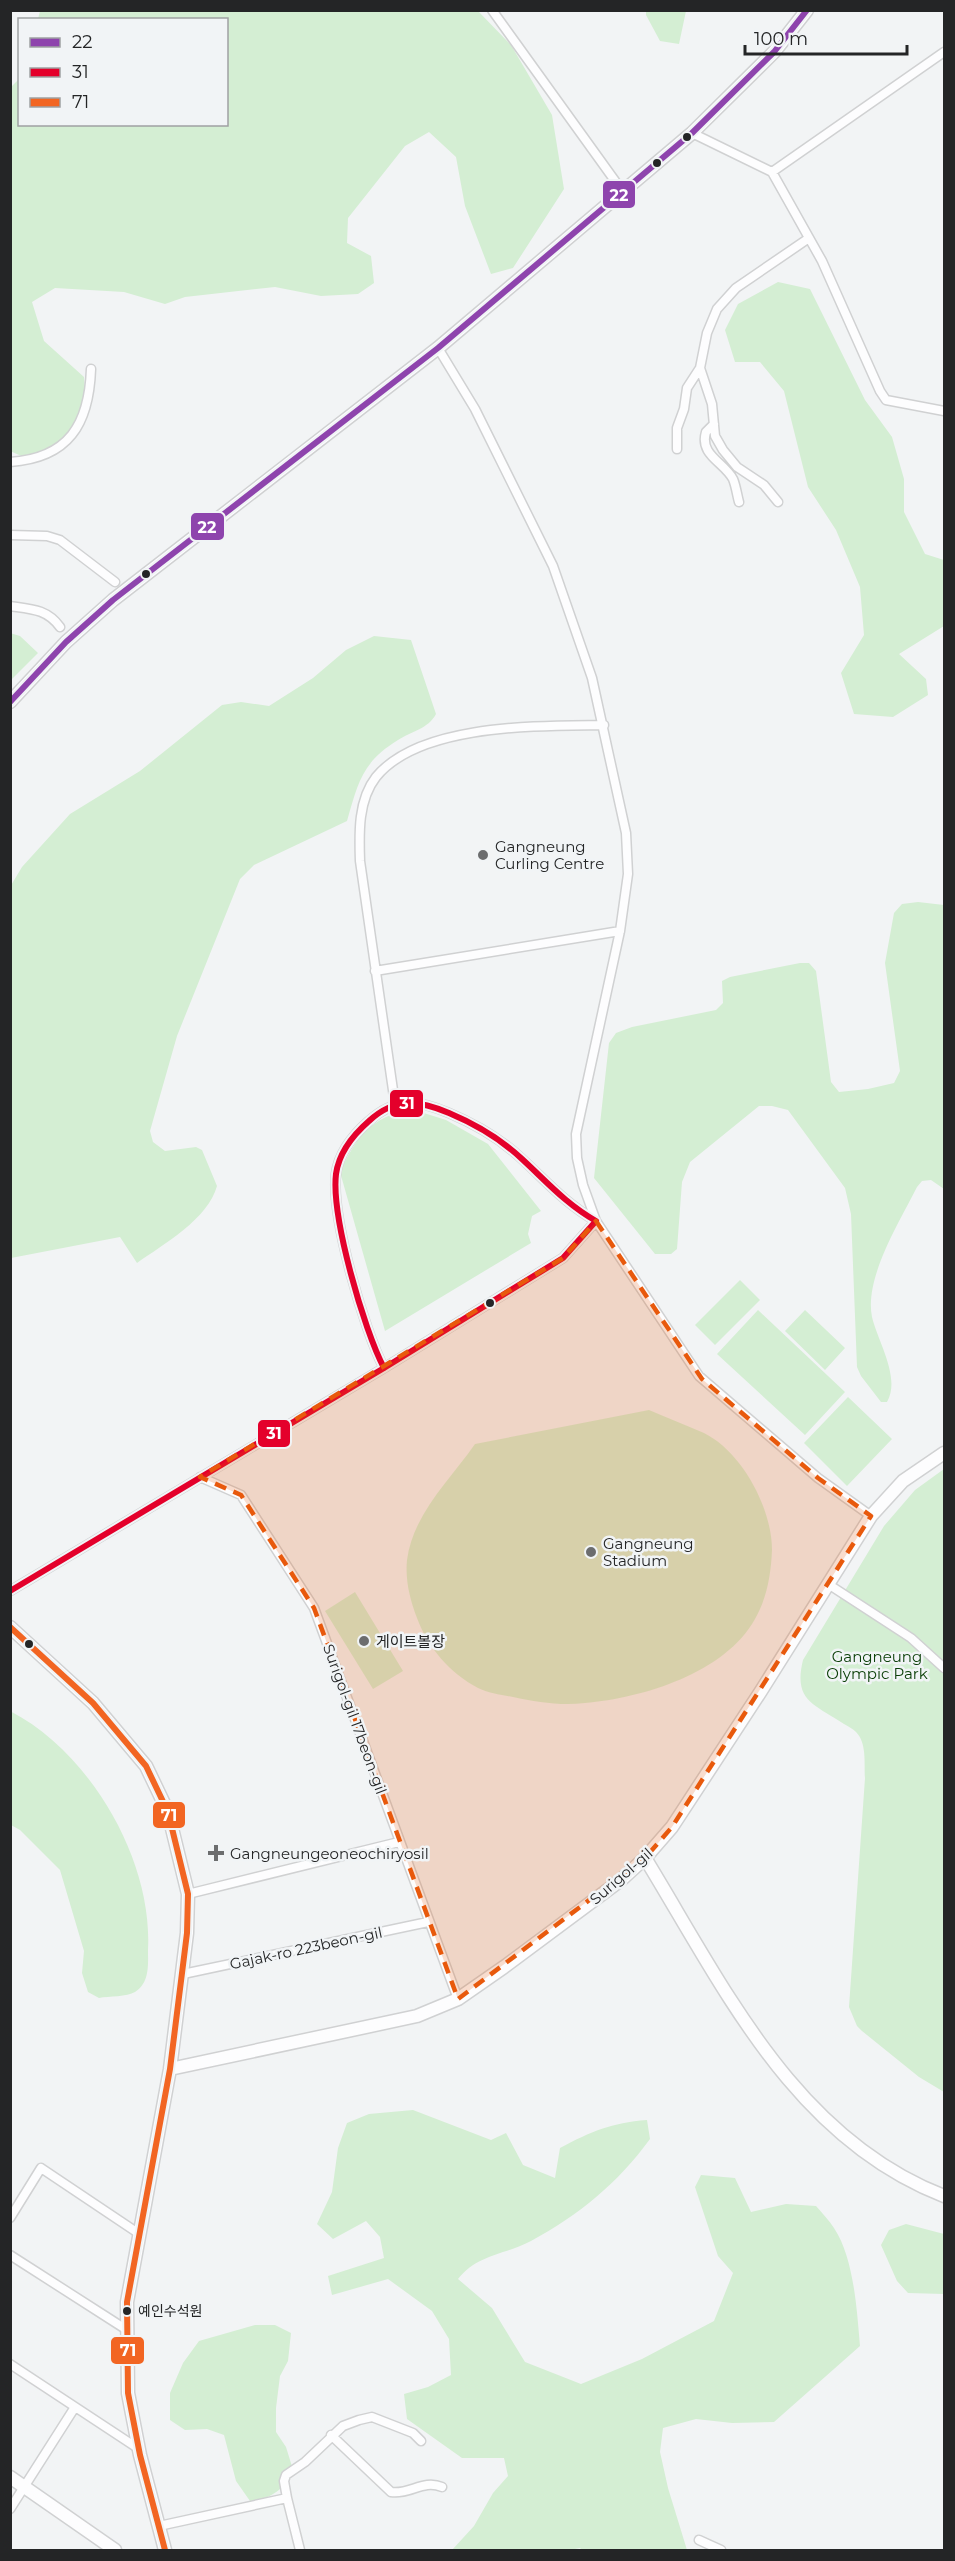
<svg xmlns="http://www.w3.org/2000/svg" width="955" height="2561" font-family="Montserrat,'Noto Sans KR',sans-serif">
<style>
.green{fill:#d4eed3}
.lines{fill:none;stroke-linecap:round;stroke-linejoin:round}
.street-casing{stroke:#d0d1d2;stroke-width:11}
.secondary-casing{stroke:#d0d1d2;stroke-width:15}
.street{stroke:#fdfdfe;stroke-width:8}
.secondary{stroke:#fdfdfe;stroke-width:12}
.bus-1-casing{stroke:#f1f4f6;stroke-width:10}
.bus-2-casing{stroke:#f1f4f6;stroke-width:10}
.bus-3-casing{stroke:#f1f4f6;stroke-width:10}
.bus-1{stroke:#8e44ad;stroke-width:6}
.bus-2{stroke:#e4002b;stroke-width:6}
.bus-3{stroke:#f26522;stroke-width:6}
.marked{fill:#e8590c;fill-opacity:0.2;stroke:#e8590c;stroke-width:4.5;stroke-dasharray:12 8;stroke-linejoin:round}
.bus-dot{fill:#242526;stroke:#f1f4f6;stroke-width:2}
.poi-dot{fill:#6c6d6e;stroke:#f1f4f6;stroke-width:2}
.labels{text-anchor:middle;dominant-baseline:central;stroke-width:5;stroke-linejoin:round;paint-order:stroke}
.bus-label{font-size:14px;fill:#242526;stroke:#f1f4f6;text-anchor:start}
.poi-label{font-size:15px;fill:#242526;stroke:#f1f4f6;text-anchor:start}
.park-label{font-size:15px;fill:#0c4009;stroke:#f1f4f6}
.street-label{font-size:15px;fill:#242526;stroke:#f1f4f6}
.line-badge{stroke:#f1f4f6;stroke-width:2}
.badge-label{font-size:16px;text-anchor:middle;font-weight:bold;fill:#fff}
</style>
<rect width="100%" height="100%" fill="#f2f4f5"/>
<!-- green -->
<path class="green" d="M40,11H478L511,45L552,115L564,189L513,268L491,274L465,206L456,157L429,132L405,146L348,218L347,243L371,256L374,283L358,294L321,296L275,287L185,297L165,304L124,292L55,288L32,302L44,341L84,377L87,416L65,448L26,458L10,451V88L19,79L20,124H226V20L38,19Z
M646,11H686L679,44L660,41L646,15Z
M778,282L810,289L865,400L892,437L904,479V512L925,554L944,560V626L899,654L926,679L928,695L893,717L854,714L841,673L864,635L860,587L836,530L808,487L784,391L760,362H735L725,330L738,304Z
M10,633L20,636L38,653L11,680Z
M374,636L411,640L436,714C428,729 412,731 398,740C362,762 358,783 347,821L254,865L240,879L177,1036L150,1131L153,1142L165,1151L196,1147L202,1150L217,1186C208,1219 164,1244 137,1263L120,1237L11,1258L10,887L22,867L70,814L140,771L222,705L241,702L269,706L313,678L346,650Z
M918,902L944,905V1189L931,1180L922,1181L917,1187C900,1221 864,1278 872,1317C878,1342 901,1378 887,1402H881L861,1376L857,1367L851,1214L845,1188L788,1110L772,1106H759L690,1162L682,1182L677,1249L671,1254H655L594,1178L609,1043L616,1033L632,1027L716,1010L723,1003L722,981L730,977L800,963H809L816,971L831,1082L839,1092L868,1089L894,1083L900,1071L885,963L894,913L902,904Z
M411,1109L446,1120L488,1144L541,1211L532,1216L528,1234L531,1243L385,1331L340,1172C357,1136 370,1118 411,1109Z
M740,1280L760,1300L715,1345L695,1325Z
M758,1310L845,1392L805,1435L717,1354Z
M805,1310L845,1348L825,1370L785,1331Z
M848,1397L892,1439L847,1486L804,1443Z
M649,1410C667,1418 686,1425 704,1433C742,1452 772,1508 772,1550C771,1574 767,1598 755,1619C725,1673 643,1698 585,1703C561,1706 537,1702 513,1697C502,1695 488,1693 478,1688C450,1673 428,1648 417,1618C410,1600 405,1580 407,1560C413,1514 450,1480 475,1444Z
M944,1469V2092L919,2077L862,2031L857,2026L849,2007L865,1778C864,1763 867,1743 856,1732C853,1729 848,1726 844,1724C814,1704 793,1701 803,1660L884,1526L915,1490Z
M355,1592L403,1671L373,1689L325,1611Z
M10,1711C90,1752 153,1860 148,1950C148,1964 150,1983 135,1992C127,1997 109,1996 99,1998L88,1992L82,1973L84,1951L60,1870L20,1830L11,1825Z
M413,2110L491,2140L506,2133L523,2165L555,2178L560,2148C592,2131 611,2123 647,2120L650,2139C618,2183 579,2215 531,2241C505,2255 478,2254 458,2279L492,2308L525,2362L581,2384L642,2359L714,2321L733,2273L718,2256L695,2187L701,2175L735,2178L751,2212L786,2204L816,2206C822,2213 829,2220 834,2228C854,2258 857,2311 860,2346L774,2422L732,2423L696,2419L663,2428L660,2452L668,2488L687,2550H582L580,2548L570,2550H452L474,2526L493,2493L508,2476L504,2458H462L407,2419L404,2394L428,2387L451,2375L449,2339L432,2311L388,2279L332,2295L328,2276L384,2258L380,2237L366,2221L333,2239L317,2224L332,2192L338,2148L347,2123L369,2114Z
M906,2224L944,2234V2294L908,2293L897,2281L881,2245L889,2230Z
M255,2325H275L291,2333L288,2361L280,2376L276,2408V2432L286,2447L294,2473C281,2490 272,2499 250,2501L236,2481L224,2435L207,2429L185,2430L170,2420V2393L183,2363L199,2341Z"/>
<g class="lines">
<!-- street casing -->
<g class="street-casing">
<path id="street" d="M492,10L623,192
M692,133L772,172L822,261L880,391L886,400L944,411
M772,172L944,52
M438,348L475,409L553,566L592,678L626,833L628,874L620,931L576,1134L577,1158L583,1185L596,1221L699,1376L818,1478L871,1516
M714,424L706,432C699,455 724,462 733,479C736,486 737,495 739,502
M677,449V428L684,409L687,388L700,368
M10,462C69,458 89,424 91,369
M778,502L764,485L737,467L723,450L715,436L712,404L700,368L707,333L717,309L736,288L809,238
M10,535L47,536L60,540L115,582
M10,606C31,609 47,609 60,627
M375,971L620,931
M395,1104L360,861C359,833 358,800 376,777C420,723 540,726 604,725
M200,1477L241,1495L314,1608L458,1999
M828,1584L911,1638L944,1668
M10,1591L384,1368L563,1258L596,1221C566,1204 547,1182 522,1159C502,1140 475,1124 449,1113C418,1100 395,1097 369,1121C353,1135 339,1152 336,1174C331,1217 364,1330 384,1368
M188,1894L399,1842
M183,1974L428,1922
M10,2218L41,2168L138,2233
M10,2255L127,2330
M10,2364L139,2449
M331,2435L391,2492C410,2495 423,2479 442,2487
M287,2498L284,2481L286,2475L305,2462L343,2426L359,2420L372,2417L413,2433L421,2441
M10,2509L75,2407
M159,2526L287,2498L300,2550
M699,2540L721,2550"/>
</g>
<!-- secondary casing -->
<g class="secondary-casing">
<path id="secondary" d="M10,702L66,642L113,600L438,348L692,133L774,52L807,10
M10,1627L93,1703L146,1766L168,1812L188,1894L187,1933L170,2069L127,2302L128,2393L140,2455L165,2550
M645,1858C724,1987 794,2138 944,2196
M170,2069L417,2016L458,1999L504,1967L621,1880L645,1858L672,1827L761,1691L871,1516L903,1481L944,1453
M10,2477L115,2550"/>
</g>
<!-- street -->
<use href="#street" class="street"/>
<!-- secondary -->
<use href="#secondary" class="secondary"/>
<!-- bus-1 casing -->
<g class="bus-1-casing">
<path id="bus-1" d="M10,702L66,642L113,600L438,348L692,133L774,52L807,10"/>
</g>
<!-- bus-2 casing -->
<g class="bus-2-casing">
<path id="bus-2" d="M10,1591L384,1368L563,1258L596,1221C566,1204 547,1182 522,1159C502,1140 475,1124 449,1113C418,1100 395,1097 369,1121C353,1135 339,1152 336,1174C331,1217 364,1330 384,1368"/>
</g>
<!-- bus-3 casing -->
<g class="bus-3-casing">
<path id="bus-3" d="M10,1627L93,1703L146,1766L168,1812L188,1894L187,1933L170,2069L127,2302L128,2393L140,2455L165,2550"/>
</g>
<!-- bus-1 -->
<use href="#bus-1" class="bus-1"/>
<!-- bus-2 -->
<use href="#bus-2" class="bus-2"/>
<!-- bus-3 -->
<use href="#bus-3" class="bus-3"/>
</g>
<!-- marked area -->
<path class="marked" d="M596,1221L702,1379L818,1478L871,1516L672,1827L645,1858L458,1999L314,1608L241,1495L200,1477L563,1258Z"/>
<!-- markers -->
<g class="bus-dot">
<circle cx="687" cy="137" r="5"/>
<circle cx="657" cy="163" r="5"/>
<circle cx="146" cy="574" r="5"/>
<circle cx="490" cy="1303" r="5"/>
<circle cx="29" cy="1644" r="5"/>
<circle cx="127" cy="2311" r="5"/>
</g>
<g class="poi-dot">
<circle cx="483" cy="855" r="6"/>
<circle cx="591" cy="1552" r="6"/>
<circle cx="364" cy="1641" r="6"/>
<path d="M213 1844h6v6h6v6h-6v6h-6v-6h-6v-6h6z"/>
</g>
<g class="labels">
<!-- bus labels -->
<g class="bus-label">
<text x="138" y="2311">예인수석원</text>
</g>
<!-- poi labels -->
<g class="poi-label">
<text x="495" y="846">Gangneung<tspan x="495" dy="17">Curling Centre</tspan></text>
<text x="603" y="1543">Gangneung<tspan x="603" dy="17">Stadium</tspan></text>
<text x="376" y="1641">게이트볼장</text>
<text x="230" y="1853">Gangneungeoneochiryosil</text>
</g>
<!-- park labels -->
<g class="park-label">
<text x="877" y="1656">Gangneung<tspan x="877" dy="17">Olympic Park</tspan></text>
</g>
<!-- street labels -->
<g class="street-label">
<text transform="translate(355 1719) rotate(70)">Surigol-gil 17beon-gil</text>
<text transform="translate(621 1876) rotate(-41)">Surigol-gil</text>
<text transform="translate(306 1948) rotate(-12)">Gajak-ro 223beon-gil</text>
</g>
</g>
<g class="line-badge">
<rect x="602" y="180" width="34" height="29" rx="6" fill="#8e44ad"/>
<rect x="190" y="512" width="35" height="29" rx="6" fill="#8e44ad"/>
<rect x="389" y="1089" width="35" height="29" rx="6" fill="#e4002b"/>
<rect x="257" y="1419" width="34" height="29" rx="6" fill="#e4002b"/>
<rect x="152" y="1801" width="34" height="28" rx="6" fill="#f26522"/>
<rect x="110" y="2336" width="35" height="29" rx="6" fill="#f26522"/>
</g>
<g class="badge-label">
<text x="619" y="201">22</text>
<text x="207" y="533">22</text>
<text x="407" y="1109">31</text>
<text x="274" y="1439">31</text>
<text x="169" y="1821">71</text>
<text x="128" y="2356">71</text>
</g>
<!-- border -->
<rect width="955" height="2561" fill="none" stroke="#242526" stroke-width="24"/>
<!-- legend -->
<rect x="18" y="18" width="210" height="108" fill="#f1f4f6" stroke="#9fa1a3" stroke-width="1.5"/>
<rect x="30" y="38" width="30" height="9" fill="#8e44ad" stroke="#9fa1a3" stroke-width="1.5"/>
<text x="72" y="48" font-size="18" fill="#242526">22</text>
<rect x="30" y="68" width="30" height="9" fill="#e4002b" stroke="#9fa1a3" stroke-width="1.5"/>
<text x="72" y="78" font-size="18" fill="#242526">31</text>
<rect x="30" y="98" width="30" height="9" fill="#f26522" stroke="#9fa1a3" stroke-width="1.5"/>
<text x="72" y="108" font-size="18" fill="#242526">71</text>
<!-- scale -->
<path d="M745 45v9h162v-9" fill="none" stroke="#242526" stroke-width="3"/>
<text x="754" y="45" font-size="18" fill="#242526" stroke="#f1f4f6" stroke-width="4.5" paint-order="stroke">100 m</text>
</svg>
